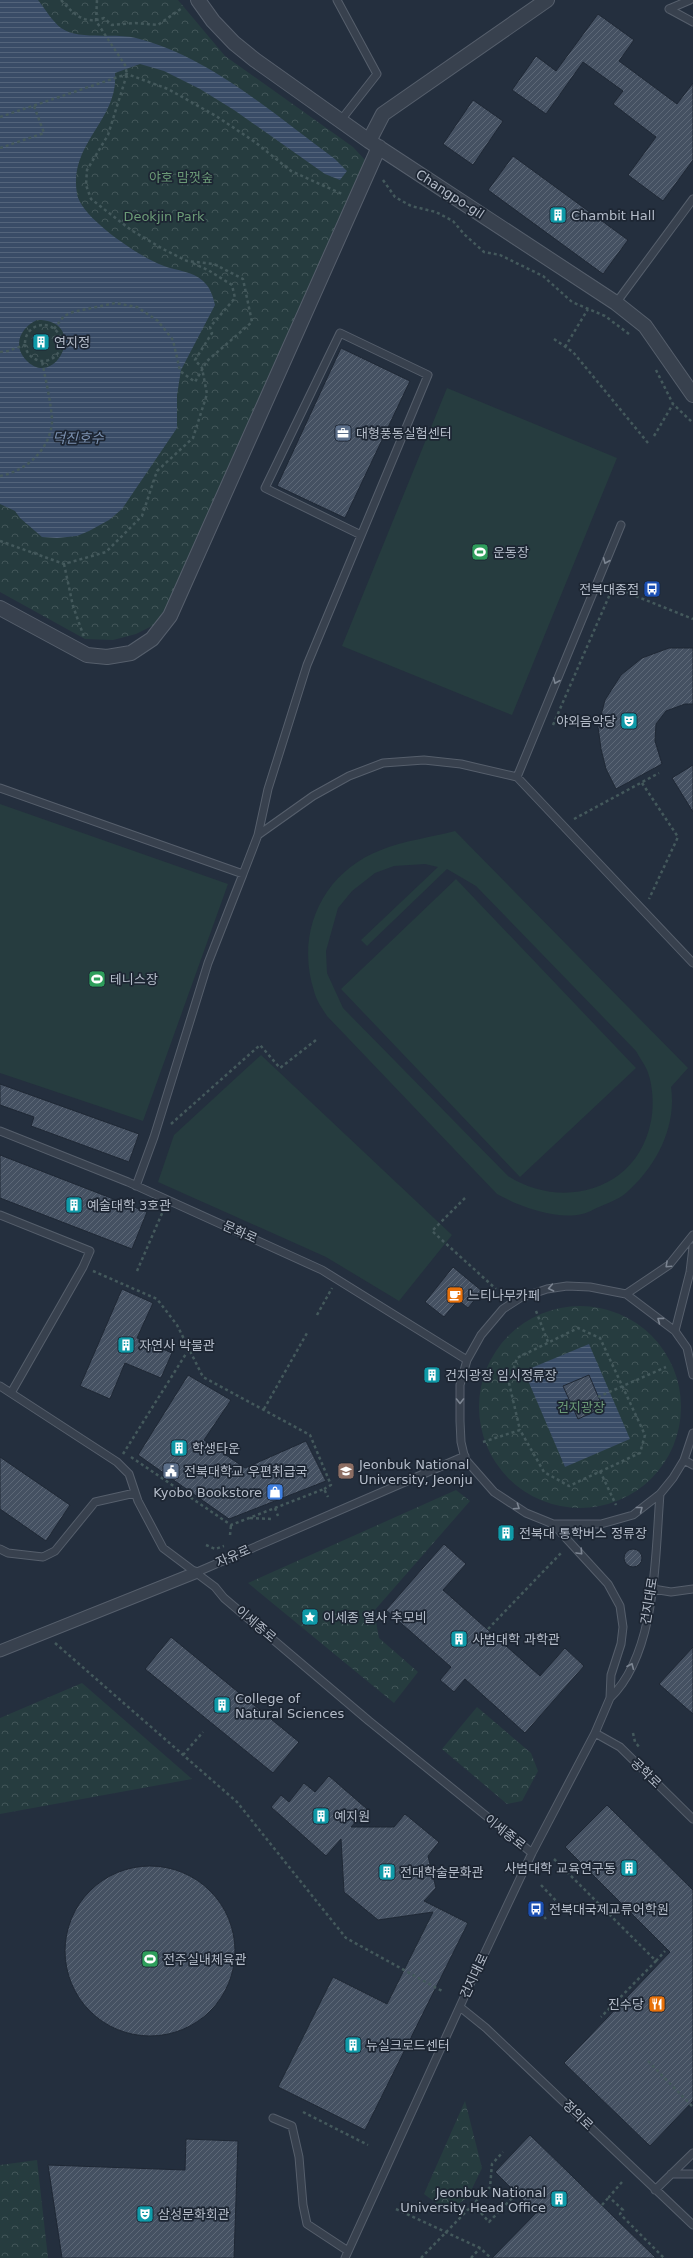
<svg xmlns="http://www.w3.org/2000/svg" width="693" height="2258" font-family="'DejaVu Sans','Noto Sans KR',sans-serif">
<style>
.park{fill:url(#park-crowns)}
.pitch{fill:#263c3f;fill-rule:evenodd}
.water{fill:url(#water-rules);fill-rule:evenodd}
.building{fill:url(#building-hatch);stroke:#1f2835}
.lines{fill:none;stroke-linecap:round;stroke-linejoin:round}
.service-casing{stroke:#565f6c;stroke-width:9}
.pedestrian-casing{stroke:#565f6c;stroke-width:13}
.minor-casing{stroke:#565f6c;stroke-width:16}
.path{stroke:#44595c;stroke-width:2.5;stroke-dasharray:3 3;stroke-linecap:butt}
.service{stroke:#38414e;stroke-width:7}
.pedestrian{stroke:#38414e;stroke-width:11}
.minor{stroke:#38414e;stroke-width:14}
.oneway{stroke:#7c8592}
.labels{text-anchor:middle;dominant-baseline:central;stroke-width:3.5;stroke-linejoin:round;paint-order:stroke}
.park-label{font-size:13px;fill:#6b9a76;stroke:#1d2633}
.street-label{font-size:13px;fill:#b4bcc9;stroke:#1d2633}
.poi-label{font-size:13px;fill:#b4bcc9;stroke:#1d2633;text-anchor:start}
.water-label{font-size:14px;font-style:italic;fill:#7c92b1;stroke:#1d2633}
</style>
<defs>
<pattern id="park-crowns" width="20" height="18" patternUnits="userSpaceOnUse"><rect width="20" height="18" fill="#263c3f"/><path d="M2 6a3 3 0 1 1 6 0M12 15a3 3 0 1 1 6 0" fill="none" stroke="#435659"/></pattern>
<pattern id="water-rules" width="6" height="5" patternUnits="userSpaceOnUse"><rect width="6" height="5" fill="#394c67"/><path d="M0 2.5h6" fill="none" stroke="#53647b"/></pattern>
<pattern id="building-hatch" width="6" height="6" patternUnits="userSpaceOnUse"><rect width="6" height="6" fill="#455162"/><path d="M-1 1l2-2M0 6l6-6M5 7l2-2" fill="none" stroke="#5d6877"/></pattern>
</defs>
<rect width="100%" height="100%" fill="#242f3e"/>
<!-- park -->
<path class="park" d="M0,0H178L225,56L353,147L366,161L169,606L154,625L136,634L113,640L85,639L0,592Z
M479 1407a101 101 0 1 1 202 0a101 101 0 1 1-202 0Z
M456,1490L470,1501L374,1611L379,1638L418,1672L394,1703L248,1583Z
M82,1683L192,1779L0,1814V1718Z
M477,1707L531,1753L538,1771L522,1801L507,1804L442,1749Z
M465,2101L482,2168L468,2197L448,2212L424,2194Z
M37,2160L48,2258H0V2165Z"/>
<!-- pitch -->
<path class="pitch" d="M447,388L617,458L512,715L342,646Z
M0,804L228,884L143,1121L0,1073Z
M455,831L688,1068L671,1087C677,1127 656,1167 626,1193C619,1199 608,1203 599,1207C594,1209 588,1213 582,1214C557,1220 520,1207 497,1194L327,1016C322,1008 316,1000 314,991C295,932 323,872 381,850C403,841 432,837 455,831ZM425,864L438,867L361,940L367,946L447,869L476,886L636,1051C639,1057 644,1063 647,1070C653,1085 654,1105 651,1121C638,1190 563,1211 508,1176L343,1008L327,973L326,951L338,908L352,891L375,873L394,866Z
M456,879L636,1068L520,1177L341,989Z
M261,1055L452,1235L399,1301L326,1257L158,1182L174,1135Z"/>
<!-- water -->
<path class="water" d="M0,0H38C45,9 53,22 61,28C79,41 114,32 136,38C211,57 273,114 335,159L347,171L340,180L325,174L234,110L200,89L164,71L140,64L115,73C119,120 68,143 77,194C81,218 141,258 164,266C177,271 193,271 203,281C210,287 213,296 215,305L181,370L177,395V428L122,509L109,520L89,531L77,536L57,538L42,537L20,518L15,511L0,504ZM37,320C90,319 56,392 26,360C12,345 21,327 37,320Z
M589,1344L630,1439L565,1467L524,1371Z"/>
<!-- building -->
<path class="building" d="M598,14L634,40L619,61L677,104L693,83V160L663,201L628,175L656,137L613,104L623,91L583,62L546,114L512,90L536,56L556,71Z
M473,100L503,121L473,165L443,144Z
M513,156L628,240L603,274L488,190Z
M341,348L410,381L345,518L277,486Z
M669,648H693V704H685L666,711L656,724L655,741L662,764L616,789L606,769L601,749L598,727L605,700L621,675L642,658Z
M693,765V812L672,778Z
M0,1084L139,1134L129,1162L31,1126L34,1117L0,1105Z
M0,1155L147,1212L132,1249L0,1198Z
M453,1267L482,1291L468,1308L458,1300L444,1317L425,1302Z
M122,1289L153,1303L137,1338L172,1353L161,1378L125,1363L110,1399L80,1386Z
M188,1375L231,1400L204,1440L245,1468L306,1441L326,1481L229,1519L138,1455Z
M589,1375L603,1408L578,1419L563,1386Z
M0,1457L70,1505L46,1541L0,1509Z
M444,1544L466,1564L443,1590L540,1676L565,1648L584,1666L525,1733L465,1679L454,1692L440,1680L451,1667L386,1610Z
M624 1558a9 9 0 1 1 18 0a9 9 0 1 1-18 0Z
M171,1637L299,1742L273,1773L145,1669Z
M693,1647V1714L659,1684Z
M329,1776L367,1809L351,1827H394L405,1814L439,1842L428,1856L436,1888L424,1901L468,1923L365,2130L278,2087L333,1977L387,2004L433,1912L378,1920L344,1892L341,1839L326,1856L271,1807L281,1795L289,1802L304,1783L315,1792Z
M607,1805L693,1890V2101L650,2146L564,2063L670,1952L565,1847Z
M65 1951a85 85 0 1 1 170 0a85 85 0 1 1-170 0Z
M530,2135L656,2258H492L536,2213L495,2172Z
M186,2139L238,2141L234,2258H62L48,2165L185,2170Z"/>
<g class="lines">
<!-- service casing -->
<g class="service-casing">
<path id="service" d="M337,0L377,74L341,120
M669,9L693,22
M669,9L690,0
M616,303L693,199
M517,777L621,525
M0,788L243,874L258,835L313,796L349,776L383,763L424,760L461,764L517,777L693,963
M258,835L268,789L307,665L428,375L340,333L265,488L361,535
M0,1131L128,1182L322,1270L467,1360
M136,1186L154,1137L208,963L243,874
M0,1215L90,1251L83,1267L11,1393
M626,1294L669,1265L693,1235
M675,1331L690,1272L693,1247
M693,1375L687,1348L675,1331L626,1294L590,1287L567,1286L547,1289L520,1298L503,1309L481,1335L467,1360L460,1385V1421L461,1442L465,1459L494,1492L526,1513L553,1524H601L633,1515L660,1494L673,1478L684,1460L693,1433
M0,1386L117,1462L129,1474L138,1501L163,1548L215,1587L224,1598L369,1721L532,1853
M684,1460L693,1465
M0,1549L8,1553L43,1557L55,1551L95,1502L135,1493
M195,1573L465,1456
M653,1589L671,1592L693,1589
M610,1698C657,1653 655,1555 660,1494
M595,1733L620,1747L693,1819
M460,2007L486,2028L693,2225
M273,2118L292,2126L299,2157L303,2205L307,2224L348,2251
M671,2174H693
M655,2190L693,2153
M345,2258L472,1980L532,1853L595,1733L610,1698L611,1675L621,1644L623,1627L620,1606L608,1584L553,1524"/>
</g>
<!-- pedestrian casing -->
<g class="pedestrian-casing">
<path id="pedestrian" d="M0,1651L195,1573"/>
</g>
<!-- minor casing -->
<g class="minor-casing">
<path id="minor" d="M198,0L213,21L234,43L255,60L369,141L616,303L645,326L693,395
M369,141L383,114L547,0
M0,608L87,655L107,657L131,653L152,639L170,616L379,147"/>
</g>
<!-- path -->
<path class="path" d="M61,0C74,14 83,25 104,18L112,25L135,23L158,25L182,8
M0,117L127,74L168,89L216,116L255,142L291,171L342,194
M0,148L44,133L34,106
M383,180L395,197L411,206L436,212L453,221L464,234L484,252L500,255L543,276L572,302L605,316L629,334
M25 343a18 18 0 1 1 36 0a18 18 0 1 1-36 0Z
M54,329L64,316L73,312L115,303L137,307L158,321L173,340L180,371L195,382L207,361L252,322L243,279L214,264L187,261L163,249L131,230L91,199L86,185L87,170L108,135L127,74L125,65L96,21L97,0
M554,339L573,352L648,443
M565,347L588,309
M0,352L8,351L25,345
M656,370L673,404L693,423
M654,436L673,404
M0,476C26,471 50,450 52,422C52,406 45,377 42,361
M0,541L64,564L106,552L142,516L157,471L193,438L207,394L202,368L195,360L212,333L210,327L235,298L232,285L208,270L190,262
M64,564L73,606L84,637
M608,585L693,619
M553,725L613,587
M642,783L678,837L649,899
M574,819L659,773
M171,1124L260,1045L280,1068L316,1040
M465,1198L432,1231L496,1289
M93,1271L157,1299L177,1325L203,1377L310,1435L331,1485L324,1489
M137,1271L163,1211
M536,1311L548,1342
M317,1315L332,1288
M598,1397L666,1367
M264,1409L307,1333
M483,1442L520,1430L544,1472L569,1486L640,1453L645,1435L600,1338L578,1328L517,1358L509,1383L520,1430
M123,1454L189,1349
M131,1457L231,1525L324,1489L328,1497
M600,1471L616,1505
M275,1508L278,1516
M250,1518L272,1519
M230,1535L231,1525
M206,1545L215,1549L224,1546
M488,1629L561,1553
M55,1643L237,1802L346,1938L442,1991
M633,1733L635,1742L640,1748
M183,1755L203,1732
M554,1859L656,1961L601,2017
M541,1885L560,1905
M532,1904L546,1919
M656,1961L665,1951
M648,2061L693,2107
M303,2112L368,2145
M622,2182L609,2197L623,2210L620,2214L664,2258
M473,2204L489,2222L517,2193
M602,2205L609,2197
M396,2209L480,2248L491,2258
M421,2258L490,2187L492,2164L503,2152
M471,2258L480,2248"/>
<!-- service -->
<use href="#service" class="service"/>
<!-- pedestrian -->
<use href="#pedestrian" class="pedestrian"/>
<!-- minor -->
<use href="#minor" class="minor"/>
</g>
<!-- one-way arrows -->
<defs><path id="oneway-chevron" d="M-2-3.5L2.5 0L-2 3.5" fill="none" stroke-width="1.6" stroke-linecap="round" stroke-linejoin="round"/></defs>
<g class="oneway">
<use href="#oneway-chevron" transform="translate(606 561) rotate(113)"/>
<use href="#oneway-chevron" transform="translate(556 681) rotate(113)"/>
<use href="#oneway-chevron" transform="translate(668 1265) rotate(137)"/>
<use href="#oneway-chevron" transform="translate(551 1288) rotate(169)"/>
<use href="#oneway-chevron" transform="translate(660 1320) rotate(-143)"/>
<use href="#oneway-chevron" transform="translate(460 1401) rotate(90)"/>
<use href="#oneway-chevron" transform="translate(517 1507) rotate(34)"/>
<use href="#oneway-chevron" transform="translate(640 1509) rotate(-38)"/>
<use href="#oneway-chevron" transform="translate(580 1552) rotate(47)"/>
<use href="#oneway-chevron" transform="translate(631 1666) rotate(-67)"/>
</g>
<!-- icons -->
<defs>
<g id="building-square" transform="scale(0.9)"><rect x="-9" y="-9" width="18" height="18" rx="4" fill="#0f9aa8" stroke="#1d2633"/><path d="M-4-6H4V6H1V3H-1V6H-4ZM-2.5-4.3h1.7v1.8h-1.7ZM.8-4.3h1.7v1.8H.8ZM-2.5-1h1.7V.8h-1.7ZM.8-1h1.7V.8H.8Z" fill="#fff"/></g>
<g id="office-square" transform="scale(0.9)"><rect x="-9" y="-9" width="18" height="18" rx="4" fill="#5c6f8a" stroke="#1d2633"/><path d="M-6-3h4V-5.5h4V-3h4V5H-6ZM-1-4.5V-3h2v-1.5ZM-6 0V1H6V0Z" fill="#fff"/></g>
<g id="stadium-square" transform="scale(0.9)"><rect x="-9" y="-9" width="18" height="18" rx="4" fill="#2e9e5b" stroke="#1d2633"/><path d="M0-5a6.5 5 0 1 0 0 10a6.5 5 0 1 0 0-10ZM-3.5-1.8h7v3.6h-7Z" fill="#fff"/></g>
<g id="bus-square" transform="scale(0.9)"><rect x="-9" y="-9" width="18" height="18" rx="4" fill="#1a4fb4" stroke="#1d2633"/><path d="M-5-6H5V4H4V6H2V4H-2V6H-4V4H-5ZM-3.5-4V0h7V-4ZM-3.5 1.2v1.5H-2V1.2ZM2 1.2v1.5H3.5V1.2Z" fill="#fff"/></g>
<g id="theatre-square" transform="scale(0.9)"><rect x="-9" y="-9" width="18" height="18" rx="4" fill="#0f9aa8" stroke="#1d2633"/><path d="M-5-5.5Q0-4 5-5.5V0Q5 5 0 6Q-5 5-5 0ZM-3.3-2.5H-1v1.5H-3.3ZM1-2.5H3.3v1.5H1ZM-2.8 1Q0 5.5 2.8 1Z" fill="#fff"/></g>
<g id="cafe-square" transform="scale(0.9)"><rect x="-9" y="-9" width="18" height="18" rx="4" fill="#e8710a" stroke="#1d2633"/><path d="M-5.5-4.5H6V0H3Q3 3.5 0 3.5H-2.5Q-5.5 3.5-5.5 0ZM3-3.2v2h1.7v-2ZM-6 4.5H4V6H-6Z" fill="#fff"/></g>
<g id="civic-square" transform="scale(0.9)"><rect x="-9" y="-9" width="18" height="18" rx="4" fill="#5c6f8a" stroke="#1d2633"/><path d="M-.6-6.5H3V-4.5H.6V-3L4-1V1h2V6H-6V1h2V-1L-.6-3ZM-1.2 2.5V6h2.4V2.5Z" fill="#fff"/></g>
<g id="university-square" transform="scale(0.9)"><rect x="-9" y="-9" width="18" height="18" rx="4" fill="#8d6e63" stroke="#1d2633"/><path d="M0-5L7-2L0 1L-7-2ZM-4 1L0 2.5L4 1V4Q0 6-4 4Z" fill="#fff"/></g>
<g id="shop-square" transform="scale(0.9)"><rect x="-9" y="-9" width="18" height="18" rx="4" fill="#3f7fe0" stroke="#1d2633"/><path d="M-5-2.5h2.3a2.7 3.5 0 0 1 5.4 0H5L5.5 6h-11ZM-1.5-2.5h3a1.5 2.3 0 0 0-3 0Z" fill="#fff"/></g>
<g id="sight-square" transform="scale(0.9)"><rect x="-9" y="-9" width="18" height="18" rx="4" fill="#0f9aa8" stroke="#1d2633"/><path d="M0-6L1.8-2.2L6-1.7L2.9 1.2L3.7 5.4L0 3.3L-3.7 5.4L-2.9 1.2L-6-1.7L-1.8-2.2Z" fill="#fff"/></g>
<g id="restaurant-square" transform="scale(0.9)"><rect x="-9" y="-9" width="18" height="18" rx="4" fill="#e8710a" stroke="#1d2633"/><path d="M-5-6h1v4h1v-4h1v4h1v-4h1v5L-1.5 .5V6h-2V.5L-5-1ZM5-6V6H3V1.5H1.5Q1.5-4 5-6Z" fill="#fff"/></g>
</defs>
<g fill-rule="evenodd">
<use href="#building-square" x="558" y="215"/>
<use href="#building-square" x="41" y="342"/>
<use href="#office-square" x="343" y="433"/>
<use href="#stadium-square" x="480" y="552"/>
<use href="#bus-square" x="652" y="589"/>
<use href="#theatre-square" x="629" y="721"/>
<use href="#stadium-square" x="97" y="979"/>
<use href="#building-square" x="74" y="1205"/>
<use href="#cafe-square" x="455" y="1295"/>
<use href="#building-square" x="126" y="1345"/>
<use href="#building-square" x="432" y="1375"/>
<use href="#building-square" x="179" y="1448"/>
<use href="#civic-square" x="171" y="1471"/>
<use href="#university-square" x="346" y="1471"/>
<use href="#shop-square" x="275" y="1492"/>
<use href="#building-square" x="506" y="1533"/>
<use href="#sight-square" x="310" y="1617"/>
<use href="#building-square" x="459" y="1639"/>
<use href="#building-square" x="222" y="1705"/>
<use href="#building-square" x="321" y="1816"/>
<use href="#building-square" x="629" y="1868"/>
<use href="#building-square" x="387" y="1872"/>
<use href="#bus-square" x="536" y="1909"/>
<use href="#stadium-square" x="150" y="1959"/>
<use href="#restaurant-square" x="657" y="2004"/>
<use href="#building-square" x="353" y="2045"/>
<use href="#building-square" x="559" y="2199"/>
<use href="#theatre-square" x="145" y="2214"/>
</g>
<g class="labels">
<!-- park labels -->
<g class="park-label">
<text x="181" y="177">야호 맘껏숲</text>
<text x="164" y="216">Deokjin Park</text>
<text x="581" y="1407">건지광장</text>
</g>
<!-- street labels -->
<g class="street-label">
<text transform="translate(450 194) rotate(33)">Changpo-gil</text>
<text transform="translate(240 1232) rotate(24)">문화로</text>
<text transform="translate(233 1556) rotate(-23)">자유로</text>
<text transform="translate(649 1601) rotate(-81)">건지대로</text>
<text transform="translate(256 1624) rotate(40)">이세종로</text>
<text transform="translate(646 1773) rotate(44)">공학로</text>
<text transform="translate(505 1832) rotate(38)">이세종로</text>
<text transform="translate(474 1976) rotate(-65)">건지대로</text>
<text transform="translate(578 2115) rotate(44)">정의로</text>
</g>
<!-- poi labels -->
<g class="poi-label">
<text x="571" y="215">Chambit Hall</text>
<text x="54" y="342">연지정</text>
<text x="356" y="433">대형풍동실험센터</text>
<text x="493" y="552">운동장</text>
<text x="639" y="589" text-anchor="end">전북대종점</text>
<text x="616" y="721" text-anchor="end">야외음악당</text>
<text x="110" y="979">테니스장</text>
<text x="87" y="1205">예술대학 3호관</text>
<text x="468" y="1295">느티나무카페</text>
<text x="139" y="1345">자연사 박물관</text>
<text x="445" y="1375">건지광장 임시정류장</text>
<text x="192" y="1448">학생타운</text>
<text x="359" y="1464">Jeonbuk National<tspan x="359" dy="15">University, Jeonju</tspan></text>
<text x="184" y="1471">전북대학교 우편취급국</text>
<text x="262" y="1492" text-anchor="end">Kyobo Bookstore</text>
<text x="519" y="1533">전북대 통학버스 정류장</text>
<text x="323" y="1617">이세종 열사 추모비</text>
<text x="472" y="1639">사범대학 과학관</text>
<text x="235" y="1698">College of<tspan x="235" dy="15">Natural Sciences</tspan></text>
<text x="334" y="1816">예지원</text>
<text x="616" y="1868" text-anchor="end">사범대학 교육연구동</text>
<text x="400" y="1872">전대학술문화관</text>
<text x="549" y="1909">전북대국제교류어학원</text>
<text x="163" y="1959">전주실내체육관</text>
<text x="644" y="2004" text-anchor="end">진수당</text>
<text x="366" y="2045">뉴실크로드센터</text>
<text x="546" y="2192" text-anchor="end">Jeonbuk National<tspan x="546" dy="15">University Head Office</tspan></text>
<text x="158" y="2214">삼성문화회관</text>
</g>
<!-- water labels -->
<g class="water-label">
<text x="78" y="438">덕진호수</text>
</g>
</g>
</svg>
